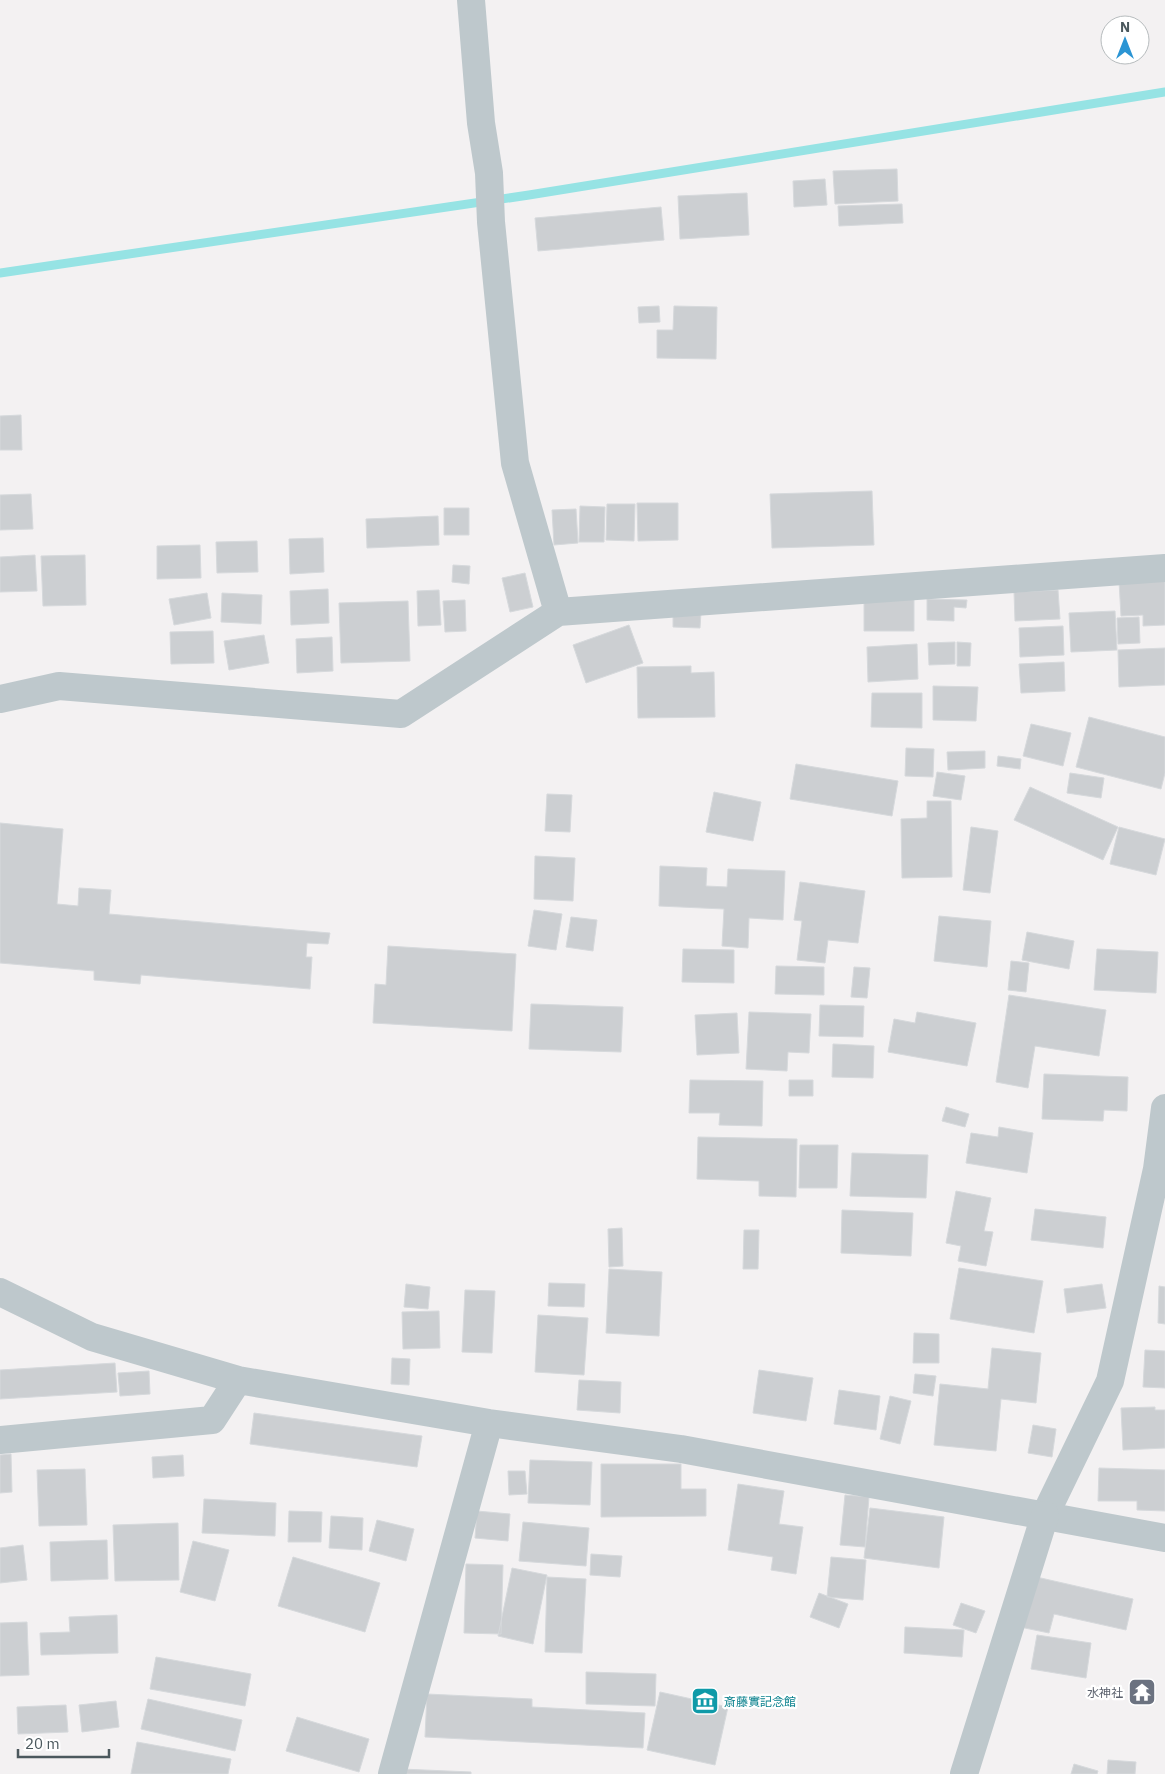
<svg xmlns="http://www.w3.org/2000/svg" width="1165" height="1774" font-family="'IBM Plex Sans','Noto Sans JP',sans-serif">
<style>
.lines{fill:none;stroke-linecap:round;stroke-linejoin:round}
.stream{stroke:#96e3e4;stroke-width:9}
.building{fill:#cccfd2;stroke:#d6d9dc}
.minor{stroke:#bec8cc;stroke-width:28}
.tertiary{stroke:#bec8cc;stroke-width:28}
.labels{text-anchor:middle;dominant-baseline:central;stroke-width:4.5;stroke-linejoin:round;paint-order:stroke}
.worship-label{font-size:12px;fill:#5b616d;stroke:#fff;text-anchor:end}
.culture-label{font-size:12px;fill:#0d838f;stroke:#fff;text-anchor:start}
</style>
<rect width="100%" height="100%" fill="#f3f1f2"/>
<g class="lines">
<!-- stream -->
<path class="stream" d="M0,273L529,195L1165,92"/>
</g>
<!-- building -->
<path class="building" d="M897,169L898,201L835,204L833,171Z
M825,179L827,205L794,207L793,181Z
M747,193L749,235L680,239L678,196Z
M902,204L903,223L839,226L838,206Z
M661,207L664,240L538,251L535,218Z
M659,306L660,322L639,323L638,307Z
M674,306L717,307L716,359L657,358V330H673Z
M21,415L22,450H0V416Z
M872,491L874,545L772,548L770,494Z
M31,494L33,529L0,530V495Z
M637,503H678V540L638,541Z
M607,504H635L634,541L606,540Z
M580,506L605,507L604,542H579Z
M444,508H469V535H444Z
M576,509L578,543L554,545L552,510Z
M438,516L439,545L367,548L366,519Z
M323,538L324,572L290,574L289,539Z
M257,541L258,572L217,573L216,542Z
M200,545L201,578L157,579V546Z
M35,555L37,591L0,592V557Z
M85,555L86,605L43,606L41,556Z
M453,565L470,566L469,584L452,582Z
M525,573L533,607L510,612L502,578Z
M1165,579V625L1143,626V615L1121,616L1119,581Z
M328,589L329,623L291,625L290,591Z
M439,590L441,625L418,626L417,591Z
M1058,590L1060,619L1015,621L1014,592Z
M207,593L211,618L174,625L169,599Z
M222,593L262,595L261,624L221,622Z
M864,597L914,598V631H864Z
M927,599L967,600L966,608L954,607V621L927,620Z
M465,600L466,631L445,632L443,601Z
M408,601L410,661L341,663L339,603Z
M673,610L701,612L700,628L673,627Z
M1115,611L1117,650L1071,652L1069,613Z
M1139,617L1140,643L1118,644L1117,618Z
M629,625L643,663L586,683L573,645Z
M1063,626L1064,655L1020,657L1019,628Z
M213,631L214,663L171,664L170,632Z
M264,635L269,663L229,670L224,641Z
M332,637L333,671L297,673L296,639Z
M955,642V664L929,665L928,643Z
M957,642L971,643L970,666H957Z
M917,644L918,679L868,682L867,647Z
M1165,648V685L1119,687L1118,650Z
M1064,662L1065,691L1021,693L1019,664Z
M691,666V673L714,672L715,717L638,718L637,667Z
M933,686L978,687L976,721L933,720Z
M872,693H922V728L871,727Z
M1089,717L1165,737V773L1161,789L1076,767Z
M1031,724L1071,733L1063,766L1023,756Z
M906,748L934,749L933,777L905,776Z
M985,751V768L948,770L947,752Z
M998,756L1021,759L1020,769L997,766Z
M796,764L898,781L892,816L790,799Z
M937,772L965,776L961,800L933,796Z
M1070,773L1104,778L1101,798L1067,793Z
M1030,787L1118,827L1103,860L1014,820Z
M714,792L761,802L753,841L706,832Z
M547,794L572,795L570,832L545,831Z
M927,801H951L952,877L902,878L901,819L927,818Z
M0,823L63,829L57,904L78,906L79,888L111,890L109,914L330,933L328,944L307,943L306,957H312L310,989L141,975L140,984L94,980V971L0,963Z
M971,827L998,831L990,893L963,890Z
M1119,827L1165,839L1156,875L1110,864Z
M535,856L575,858L573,901L534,899Z
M660,866L707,868L706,886L727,887L728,869L785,871L783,920L749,918L748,948L722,946L724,909L659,906Z
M800,882L865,891L858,943L828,940L825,963L797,960L802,921L794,920Z
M534,910L562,914L556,950L528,946Z
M939,916L991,921L987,967L934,961Z
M571,917L597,920L593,951L566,947Z
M1027,932L1074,941L1069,969L1022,960Z
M388,946L516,954L512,1031L373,1023L375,984L386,985Z
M683,949L734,950V983L682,982Z
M1097,949L1158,952L1156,993L1094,990Z
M1011,961L1029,963L1026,992L1008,990Z
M776,966L824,967V995L775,994Z
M854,967L870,968L867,998L851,997Z
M1009,995L1106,1010L1099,1056L1035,1046L1028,1088L996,1082Z
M531,1004L623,1007L621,1052L529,1049Z
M820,1005L864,1006L863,1037L819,1036Z
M749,1012L811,1014L809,1053L788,1052L787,1071L746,1069Z
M917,1012L976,1023L967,1066L888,1052L894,1019L915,1023Z
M737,1013L739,1053L697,1055L695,1015Z
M833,1044L874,1046L873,1078L832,1077Z
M1044,1074L1128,1077L1127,1111L1104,1110L1103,1121L1042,1119Z
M690,1080L763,1081L762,1126L719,1125L720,1113H689Z
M789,1080H813V1096H789Z
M946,1107L969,1114L965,1127L942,1121Z
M999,1127L1033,1133L1027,1173L966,1163L971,1133L998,1137Z
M698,1137L797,1139L796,1197L759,1196V1181L697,1179Z
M800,1145H838L837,1188H799Z
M852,1153L928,1155L926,1198L850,1196Z
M956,1191L991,1198L984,1231L993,1232L986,1266L958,1261L961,1246L946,1243Z
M1035,1209L1106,1217L1103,1248L1031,1240Z
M842,1210L913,1213L911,1256L841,1253Z
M622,1228L623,1266L609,1267L608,1229Z
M744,1230H759L758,1269H743Z
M959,1268L1043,1281L1034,1333L950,1319Z
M609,1269L662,1272L659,1336L606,1333Z
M549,1283L585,1284L584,1307L548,1306Z
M406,1284L430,1287L428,1309L404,1307Z
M1102,1284L1106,1308L1067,1313L1064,1289Z
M1159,1286L1165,1287V1324L1158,1323Z
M465,1290L495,1291L492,1353L462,1352Z
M439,1311L440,1348L403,1349L402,1312Z
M538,1315L588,1318L584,1375L535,1372Z
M914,1333L939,1334V1363H913Z
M992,1348L1041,1353L1036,1403L1001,1399L996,1451L934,1445L940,1384L988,1389Z
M1145,1350L1165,1351V1388L1143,1387Z
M392,1358L410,1359L409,1385L391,1384Z
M115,1363L117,1392L0,1399V1370Z
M759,1370L813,1378L806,1421L753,1413Z
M149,1371L150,1394L120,1396L118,1373Z
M915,1374L936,1376L933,1396L913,1393Z
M579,1380L621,1382L620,1413L577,1410Z
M839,1390L880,1396L876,1430L834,1424Z
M890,1396L911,1401L900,1444L880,1439Z
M1155,1407V1410H1165V1448L1123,1450L1121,1408Z
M254,1413L422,1436L417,1467L250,1444Z
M1033,1425L1056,1429L1052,1457L1028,1453Z
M11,1454L12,1492L0,1493V1455Z
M183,1455L184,1476L153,1478L152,1457Z
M530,1460L592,1462L590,1505L528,1503Z
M601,1464H681V1489H706V1516L601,1517Z
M1099,1468L1165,1470V1511L1137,1510V1501H1098Z
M85,1469L87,1525L39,1526L37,1470Z
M508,1471H525L527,1494L509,1495Z
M738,1484L784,1491L779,1524L803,1527L796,1574L771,1570L773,1557L728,1550Z
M845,1495L869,1497L865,1547L840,1545Z
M204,1499L276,1503L275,1536L202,1533Z
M870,1508L944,1517L939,1568L864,1558Z
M289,1511L322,1512L321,1542H288Z
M477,1511L510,1514L508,1541L475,1538Z
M331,1516L363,1518L362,1550L329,1548Z
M377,1520L414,1529L406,1561L369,1551Z
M523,1522L589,1528L586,1566L519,1561Z
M178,1523L179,1580L115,1581L113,1525Z
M107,1540L108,1579L51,1581L50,1542Z
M193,1541L229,1550L215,1601L180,1592Z
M23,1545L27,1580L0,1583V1548Z
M591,1554L622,1556L620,1577L590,1575Z
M293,1557L380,1583L365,1632L278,1606Z
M831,1557L866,1560L863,1600L827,1597Z
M466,1564L503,1565L501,1634L464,1633Z
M512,1568L547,1575L533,1644L498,1636Z
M1032,1576L1133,1599L1126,1630L1054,1614L1049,1633L1020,1627Z
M547,1577L586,1579L582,1653L545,1652Z
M819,1593L848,1604L839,1628L810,1617Z
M961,1603L985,1611L976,1633L953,1625Z
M117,1615L118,1653L41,1655L40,1633L70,1632L69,1617Z
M27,1622L29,1675L0,1676V1623Z
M905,1627L964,1630L962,1657L904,1653Z
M1037,1635L1091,1643L1086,1678L1031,1669Z
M156,1657L251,1674L245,1706L150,1689Z
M586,1672L656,1674L655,1706L586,1704Z
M660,1692L728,1707L715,1765L647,1750Z
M427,1694L532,1699V1707L645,1713L643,1748L425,1737Z
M148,1699L242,1720L235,1751L141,1729Z
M116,1701L119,1727L82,1732L79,1705Z
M66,1705L68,1732L18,1734L17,1707Z
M297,1717L369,1739L359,1772L286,1751Z
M137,1742L231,1759L228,1774H131Z
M1108,1760L1136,1762L1135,1774H1107Z
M1074,1764L1098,1771L1097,1774H1071Z
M401,1769L471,1772V1774H401Z"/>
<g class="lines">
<!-- minor -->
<path class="minor" d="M471,0L481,123L489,173L491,222L515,463L558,612L1165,568
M0,699L59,686L401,714L558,612
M0,1292L92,1337L238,1380L489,1423L681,1449L1165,1538
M0,1440L212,1420L238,1380
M1045,1515L1110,1381L1157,1169L1165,1108
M392,1774L489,1423"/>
<!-- tertiary -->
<path class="tertiary" d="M964,1774L1045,1515"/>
</g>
<!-- icons -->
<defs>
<g id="temple-square" transform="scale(1.4375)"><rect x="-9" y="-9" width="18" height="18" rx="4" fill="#6b7280" stroke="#fff"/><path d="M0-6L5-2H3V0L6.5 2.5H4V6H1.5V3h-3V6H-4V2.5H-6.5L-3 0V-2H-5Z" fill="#fff"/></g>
<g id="museum-square" transform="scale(1.4375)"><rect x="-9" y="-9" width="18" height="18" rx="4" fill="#0f9aa8" stroke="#fff"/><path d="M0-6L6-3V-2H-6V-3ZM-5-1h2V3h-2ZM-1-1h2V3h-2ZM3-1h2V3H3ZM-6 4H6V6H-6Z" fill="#fff"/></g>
</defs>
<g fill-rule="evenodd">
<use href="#temple-square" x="1142" y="1692"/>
<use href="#museum-square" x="705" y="1701"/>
</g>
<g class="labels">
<!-- worship labels -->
<g class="worship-label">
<text x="1123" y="1692">水神社</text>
</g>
<!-- culture labels -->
<g class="culture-label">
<text x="724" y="1701">斎藤實記念館</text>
</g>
</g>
<!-- north arrow -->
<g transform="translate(1125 40)"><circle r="24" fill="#ffffff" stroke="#b7bcbe"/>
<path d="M0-4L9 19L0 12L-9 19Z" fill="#2b95d4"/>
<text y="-8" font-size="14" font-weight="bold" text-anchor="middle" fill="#4b585d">N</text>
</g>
<!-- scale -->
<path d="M18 1749v8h91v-8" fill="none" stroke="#4b585d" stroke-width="2.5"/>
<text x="25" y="1749" font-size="15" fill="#4b585d" stroke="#ffffff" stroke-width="4" paint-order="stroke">20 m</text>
</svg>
